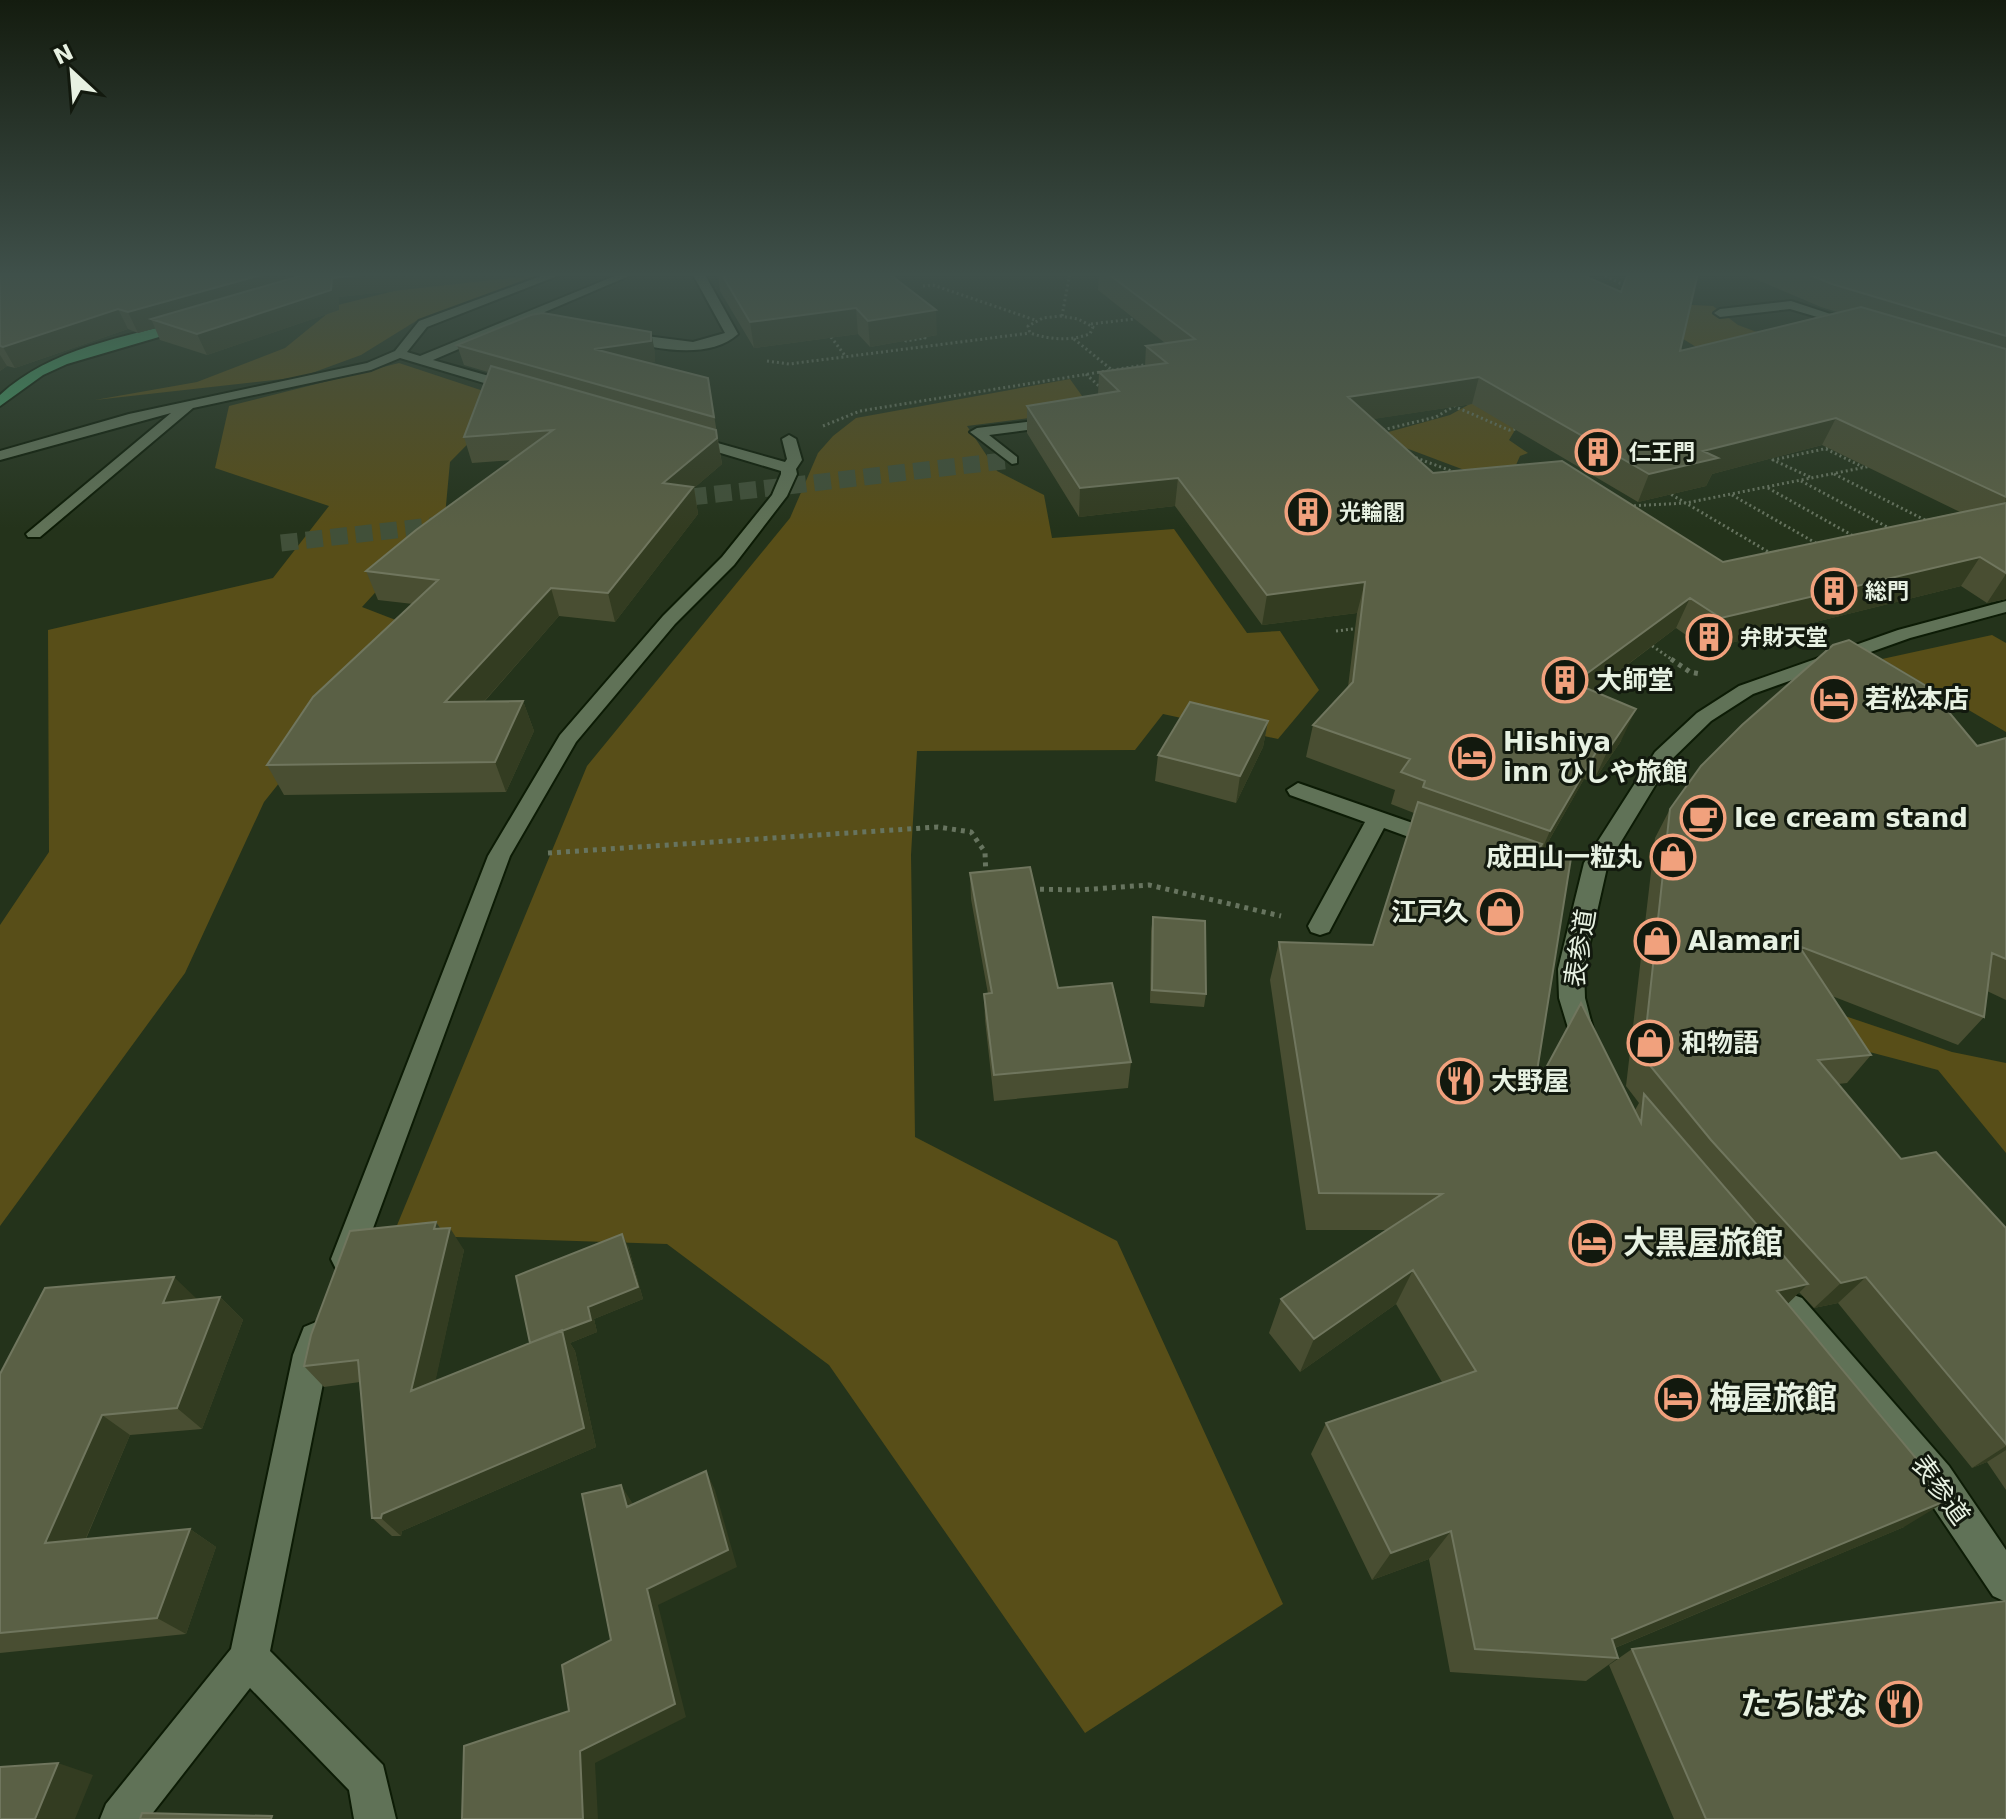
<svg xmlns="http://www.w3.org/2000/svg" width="2006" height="1819" font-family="'DejaVu Sans','Noto Sans JP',sans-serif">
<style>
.green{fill:#584e18}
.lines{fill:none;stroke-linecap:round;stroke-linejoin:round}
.minor-tunnel{stroke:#415039;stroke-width:17;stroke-dasharray:17 8;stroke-linecap:butt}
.minor-casing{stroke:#0c1b05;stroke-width:4}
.major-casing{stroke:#0c1b05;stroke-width:4}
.path-far1{stroke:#67745f;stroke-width:3;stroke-dasharray:2 3;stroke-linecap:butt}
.path{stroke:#67745f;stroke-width:5;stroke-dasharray:4 5;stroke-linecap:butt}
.minor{fill:#607257;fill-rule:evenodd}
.major{fill:#449b63;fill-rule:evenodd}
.wall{fill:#494e32;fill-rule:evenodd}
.shaded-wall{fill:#333c21}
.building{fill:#5a6045;stroke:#70765e;stroke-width:2}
.labels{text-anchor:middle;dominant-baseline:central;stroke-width:6;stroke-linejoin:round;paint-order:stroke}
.far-poi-label{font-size:22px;font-weight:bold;fill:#e7f1e2;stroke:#12190e;text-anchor:start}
.poi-label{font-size:26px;font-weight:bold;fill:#e7f1e2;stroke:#12190e;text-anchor:start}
.street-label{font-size:26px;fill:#e7f1e2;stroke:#12190e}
.near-poi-label{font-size:32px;font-weight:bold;fill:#e7f1e2;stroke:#12190e;text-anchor:start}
</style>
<rect width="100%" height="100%" fill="#24331b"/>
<!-- green -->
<path class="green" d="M466,273H547L416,321L361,355L301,377L95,400L197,382L285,348L338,305Z
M1672,304L1713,306L1738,325L1762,334L1701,350L1675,334Z
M399,363L511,400L450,462L445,516L362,607L406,624L264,802L185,973L0,1226V925L49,852L48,630L273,578L329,506L215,468L229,406Z
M1070,379L1092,410L967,426L997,471L1044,495L1052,538L1174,529L1247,633L1280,631L1319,690L1278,739L1163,714L1135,750L917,751L911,855L915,1137L1117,1241L1283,1604L1085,1733L829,1365L667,1244L393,1235L587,766L790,518L818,453L833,436L856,418Z
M1486,395L1518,425L1509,440L1528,453L1520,456L1516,465L1485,472L1467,471L1374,436L1450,415Z
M1992,635L2006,643V732L1882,659Z
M1839,1014L1952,1052L2006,1063V1153L1938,1070L1839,1044Z"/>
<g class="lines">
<!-- minor-tunnel -->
<path class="minor-tunnel" d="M665,500L1012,460
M281,543L449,524"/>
<!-- minor casing -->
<g class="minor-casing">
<path id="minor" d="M549,273H565L427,327L407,352L420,356L622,273H636L433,360L521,385V391H511L400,358L371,370L193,408L40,537H28L26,534L171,413L0,460V451L129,414L367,363L395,351L419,321Z
M692,273H704L738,334C708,361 654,348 619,340L617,337L623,333L693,342L725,333Z
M1791,301L1864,325L1858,329L1790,309L1720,317L1714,313L1720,309Z
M1059,418L1064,419V425L989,435L1017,457V463L1012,464L970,432L977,428Z
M689,435L785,462L787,459L782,439L789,435L796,439L802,460L796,469L797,474L787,496L734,565L675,624L576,742L510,856L358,1269L347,1273L336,1269L331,1259L488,856L560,735L663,616L722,557L772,495L781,474V471L684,442L682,439Z
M2006,601V612L1910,638L1753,694L1711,721L1670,761L1608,863L1584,969L1585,998L1597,1044L1593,1051L1584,1055L1575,1051L1559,998L1558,969L1584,863L1655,752L1697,713L1739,686L1898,630Z
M1298,783L1447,835L1450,840L1447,845L1439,848L1384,828L1329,932L1320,935L1311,932L1308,926L1365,822L1290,795L1287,790Z
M1791,1294L1802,1298L1949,1466L2006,1550V1602L1993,1596L1923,1492L1780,1320L1775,1309L1780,1298Z
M316,1322L328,1327L332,1338L270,1651L383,1765L396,1819H354L349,1790L250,1688L148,1819H100L106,1804L231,1649L293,1355L304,1327Z"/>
</g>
<!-- major casing -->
<g class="major-casing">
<path id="major" d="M189,320L193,321V327L67,364L43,375L0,406V395C51,348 124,337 189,320Z"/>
</g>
<!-- path-far1 -->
<path class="path-far1" d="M1601,273L1627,287
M923,286L933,285L1035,320
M1060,316L1078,319L1093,327L1090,334C1069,341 1051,340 1030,333L1028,326L1043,318Z
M1062,316L1070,273
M1091,324L1134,319
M917,330L925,338L906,341L898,333Z
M831,337L846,357
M1074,339L1112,370
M767,361L789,364L1030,333
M1086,374L1102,389
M1458,408L1509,430L1521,428
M823,426L860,411L1150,364
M1378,431L1436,417L1461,402
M1826,449L1863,467
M1411,456L1454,472
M1834,474L1929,522
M1810,477L1773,460L1833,447
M1801,481L1891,529
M1768,488L1857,538
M1667,492L1772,554
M1732,495L1821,546
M1629,506L1686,503L1871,466
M1336,631L1361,628
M1648,643L1674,661"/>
<!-- path -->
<path class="path" d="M1671,659L1690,672L1701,674
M548,853L938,827L971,832L985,852L986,878
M1031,889L1079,890L1149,885L1281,916"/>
<!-- minor -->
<use href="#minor" class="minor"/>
<!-- major -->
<use href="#major" class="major"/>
</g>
<!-- wall -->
<path class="wall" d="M0,273L536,275L339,297V310L207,355L160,340L155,328L138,333L128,329L15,368L7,366L0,371Z
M718,273H888L937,335L870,347L858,334L754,348L720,291Z
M1099,273H1578L1680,351L1837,312L1821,307L1741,273H2006V599L1987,603L1961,586L1706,649L1676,628L1593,691L1621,741L1593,782L1584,779L1543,851L1534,1090L1635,1110L1639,1103L1626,1086L1655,838L1670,809L1977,746L2006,738V1000L1987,991L1984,1017L1958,1045L1832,996L1871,1055L1847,1083L1838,1084L1901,1159L2006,1228V1490L1987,1462L1972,1468L1838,1303L1814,1308L1799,1292L1787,1304L1904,1527L1615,1648L1618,1658L1586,1681L1450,1672L1429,1559L1372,1580L1311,1454L1326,1423L1442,1382L1396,1304L1300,1372L1269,1333L1281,1299L1387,1230H1306L1270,980L1279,942L1373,945L1414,813L1391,804L1395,790L1306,757L1313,725L1348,687L1357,613L1262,625L1175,506L1079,517L1027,433V406L1098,395L1099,372L1145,366L1146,346L1165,343L1098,290ZM1472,404L1638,502L1706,486L1712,474L1822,445L1960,512L1723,562L1433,473L1372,419Z
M457,345L655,352V362L648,363L708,378L722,464L694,488L698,514L615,622L559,616L484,702L523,701L534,731L506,792L284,795L267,765L413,604L378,600L366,571L513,460L472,463L464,437L488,372L464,365Z
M1268,721L1263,747L1236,803L1155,781L1158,755Z
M970,873L1058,988L1131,1062L1128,1088L994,1101L985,1020L984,994H988L971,899Z
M1153,917L1206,994L1204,1007L1150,1003L1151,931Z
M436,1222L441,1229L464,1250L435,1381L530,1343L628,1246L643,1299L594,1319L597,1332L570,1343L575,1351L596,1447L402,1531L401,1536H392L372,1518L360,1382L324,1387L304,1366Z
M220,1297L243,1320L202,1429L130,1435L86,1539L190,1529L216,1547L186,1634L0,1653V1374L197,1299Z
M1632,1649L2006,1819H1674L1609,1665Z"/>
<!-- shaded-wall -->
<path class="shaded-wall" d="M268,273H343L151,319L155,328L138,333L128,312Z
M377,273H541L536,275L339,297V310L207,355L197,334L332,278Z
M856,308L858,334L754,348L750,322Z
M118,309L128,329L15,368L3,347Z
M936,310L937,335L870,347L868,321Z
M651,332L655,352V362L599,370L594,349Z
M0,355L7,366L0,371Z
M1479,377L1472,404L1342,424L1348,397Z
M1836,418L1822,445L1712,474L1706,486L1638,502L1649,474L1703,451Z
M717,438L722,464L694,488L698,514L615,622L608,593L663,483Z
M1178,478L1175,506L1079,517L1080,488Z
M1980,557L1961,586L1706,649L1721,618Z
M2006,574V599L1987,603Z
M1365,582L1357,613L1262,625L1267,595Z
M551,588L559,616L457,732L445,702Z
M1690,598L1676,628L1561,714L1574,683Z
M523,701L534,731L506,792L495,762Z
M1636,709L1621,741L1593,782L1608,750Z
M1268,721L1263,747L1236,803L1240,776Z
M1599,747L1584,779L1536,863L1550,831Z
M436,1222L447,1239L450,1228L464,1250L429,1411L411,1391Z
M622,1234L628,1246L643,1299L594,1319L597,1332L570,1343L575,1351L596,1447L402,1531L401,1536L381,1518L382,1514L588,1307Z
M1413,1270L1396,1304L1300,1372L1314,1339Z
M174,1277L198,1300L163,1303Z
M1866,1277L1838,1303L1814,1308L1841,1283Z
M1808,1284L1773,1318L1777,1291Z
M220,1297L243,1320L202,1429L177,1408Z
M102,1415L130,1435L76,1561L45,1543Z
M2006,1446V1450L1987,1462L1972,1468Z
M706,1471L715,1490L737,1567L658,1605L686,1717L595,1763L598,1819H583L580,1751L647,1589Z
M621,1485L633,1504L627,1507Z
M1950,1499L1904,1527L1593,1657L1612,1639Z
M190,1529L216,1547L186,1634L157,1618Z
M1451,1531L1429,1559L1372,1580L1391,1553Z
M58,1763L93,1775L75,1819H35Z"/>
<!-- building -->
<path class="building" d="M0,273H268L128,312L118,309L3,347L0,346Z
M310,273H377L332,278L331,290L197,334L151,319Z
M721,273H888L936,310L868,321L856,308L750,322Z
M1107,273H1578L1621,292L1628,273H1698L1680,351L1861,307L2006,349V497L1836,418L1703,451L1718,458L1649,474L1479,377L1348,397L1433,473L1562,461L1723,562L2006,503V573L1980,557L1721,618L1690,598L1574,683L1636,709L1608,750L1599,747L1550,831L1423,787L1425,781L1401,772L1410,759L1313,725L1353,682L1365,582L1267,595L1178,478L1080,488L1027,406L1119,391L1099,372L1167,363L1146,346L1195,339Z
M1805,273H2006V336L1832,284Z
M543,313L651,332V341L594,349L708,378L714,417L457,345L531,315Z
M491,366L716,430L717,438L663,483L693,487L608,593L551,588L445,702L523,701L495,762L267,765L313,697L438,580L366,571L416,530L553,430L464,437Z
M1849,640L1928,687L1977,746L2006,738V959L1992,953L1984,1017L1799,946L1871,1055L1818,1060L1901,1159L1936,1152L2006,1228V1444L1866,1277L1841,1283L1711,1140L1643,1057L1670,809L1701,766L1742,725L1833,645Z
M1190,702L1268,721L1240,776L1158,755Z
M1418,802L1542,844L1539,849L1571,858L1534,1090L1581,1003L1641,1123L1644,1094L1808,1284L1777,1291L1950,1499L1612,1639L1618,1658L1475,1649L1451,1531L1391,1553L1326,1423L1476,1371L1413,1270L1314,1339L1281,1299L1442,1194L1319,1193L1279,942L1373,945Z
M1030,867L1058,988L1112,983L1131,1062L994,1075L984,994L992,993L970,873Z
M1153,917L1205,921L1206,994L1152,990Z
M436,1222L434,1229L450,1228L411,1391L562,1330L584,1428L382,1514L381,1518H372L358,1360L304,1366L311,1335L350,1231Z
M622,1234L638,1287L588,1307L591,1320L530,1343L516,1276Z
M174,1277L163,1303L220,1297L177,1408L102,1415L45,1543L190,1529L157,1618L0,1633V1374L45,1288Z
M706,1471L728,1550L647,1589L675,1704L580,1751L583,1819H462L464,1746L569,1711L562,1665L611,1640L582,1494L621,1485L627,1507Z
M2006,1601V1819H1706L1632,1649Z
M58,1763L35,1819H0V1767Z
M142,1813L272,1816L271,1819H140Z"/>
<!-- sky -->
<linearGradient id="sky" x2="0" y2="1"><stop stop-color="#141c0f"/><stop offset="0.52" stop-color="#3f504a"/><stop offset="1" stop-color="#3f504a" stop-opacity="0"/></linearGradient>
<rect width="2006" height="528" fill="url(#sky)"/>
<!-- icons -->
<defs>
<g id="building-ring" transform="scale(2.3)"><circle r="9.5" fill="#12190e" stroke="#f1a17d" stroke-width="1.5"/><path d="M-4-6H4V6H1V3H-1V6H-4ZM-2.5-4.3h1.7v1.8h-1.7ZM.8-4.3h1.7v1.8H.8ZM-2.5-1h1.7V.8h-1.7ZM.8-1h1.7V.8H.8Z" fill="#f1a17d"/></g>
<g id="hotel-ring" transform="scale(2.3)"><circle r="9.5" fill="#12190e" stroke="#f1a17d" stroke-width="1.5"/><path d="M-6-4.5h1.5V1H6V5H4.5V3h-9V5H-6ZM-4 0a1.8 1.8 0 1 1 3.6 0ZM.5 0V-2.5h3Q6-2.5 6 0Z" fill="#f1a17d"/></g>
<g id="cafe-ring" transform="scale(2.3)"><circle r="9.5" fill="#12190e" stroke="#f1a17d" stroke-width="1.5"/><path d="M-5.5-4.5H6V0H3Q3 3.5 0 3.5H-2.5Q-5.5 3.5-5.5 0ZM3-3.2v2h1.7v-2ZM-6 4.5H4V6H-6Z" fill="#f1a17d"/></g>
<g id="shop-ring" transform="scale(2.3)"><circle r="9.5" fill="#12190e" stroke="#f1a17d" stroke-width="1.5"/><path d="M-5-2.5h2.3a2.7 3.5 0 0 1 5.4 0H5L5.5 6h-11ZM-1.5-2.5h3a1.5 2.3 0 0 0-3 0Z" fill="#f1a17d"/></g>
<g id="restaurant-ring" transform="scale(2.3)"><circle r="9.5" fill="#12190e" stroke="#f1a17d" stroke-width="1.5"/><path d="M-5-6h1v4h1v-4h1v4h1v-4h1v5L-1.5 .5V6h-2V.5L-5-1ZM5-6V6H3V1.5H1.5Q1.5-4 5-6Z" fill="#f1a17d"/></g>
</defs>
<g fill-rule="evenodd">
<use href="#building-ring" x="1598" y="452"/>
<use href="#building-ring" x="1308" y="512"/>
<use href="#building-ring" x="1834" y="591"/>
<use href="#building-ring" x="1709" y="637"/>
<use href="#building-ring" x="1565" y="680"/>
<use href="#hotel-ring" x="1834" y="699"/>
<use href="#hotel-ring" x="1472" y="757"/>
<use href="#cafe-ring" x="1703" y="818"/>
<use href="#shop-ring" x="1673" y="857"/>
<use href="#shop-ring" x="1500" y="912"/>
<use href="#shop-ring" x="1657" y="941"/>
<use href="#shop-ring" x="1650" y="1043"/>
<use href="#restaurant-ring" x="1460" y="1081"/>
<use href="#hotel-ring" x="1592" y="1243"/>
<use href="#hotel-ring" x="1678" y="1398"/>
<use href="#restaurant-ring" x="1899" y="1704"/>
</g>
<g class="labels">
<!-- far-poi labels -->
<g class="far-poi-label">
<text x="1629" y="452">仁王門</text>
<text x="1339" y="512">光輪閣</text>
<text x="1865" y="591">総門</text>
<text x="1740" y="637">弁財天堂</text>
</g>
<!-- poi labels -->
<g class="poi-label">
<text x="1596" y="680">大師堂</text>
<text x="1865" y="699">若松本店</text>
<text x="1503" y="742">Hishiya<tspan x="1503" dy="30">inn ひしや旅館</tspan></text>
<text x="1734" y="818">Ice cream stand</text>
<text x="1642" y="857" text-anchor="end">成田山一粒丸</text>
<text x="1469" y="912" text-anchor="end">江戸久</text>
<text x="1688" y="941">Alamari</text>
<text x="1681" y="1043">和物語</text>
<text x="1491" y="1081">大野屋</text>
</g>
<!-- street labels -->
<g class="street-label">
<text transform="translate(1580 948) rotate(-81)">表参道</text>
<text transform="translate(1941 1490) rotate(54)">表参道</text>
</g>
<!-- near-poi labels -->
<g class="near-poi-label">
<text x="1623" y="1243">大黒屋旅館</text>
<text x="1709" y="1398">梅屋旅館</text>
<text x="1868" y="1704" text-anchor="end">たちばな</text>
</g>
</g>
<!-- north arrow -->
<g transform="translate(72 72) rotate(334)" stroke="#12190e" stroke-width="6" paint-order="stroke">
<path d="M0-6L14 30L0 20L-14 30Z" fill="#e7f1e2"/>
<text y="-12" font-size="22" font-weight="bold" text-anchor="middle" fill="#e7f1e2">N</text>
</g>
</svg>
